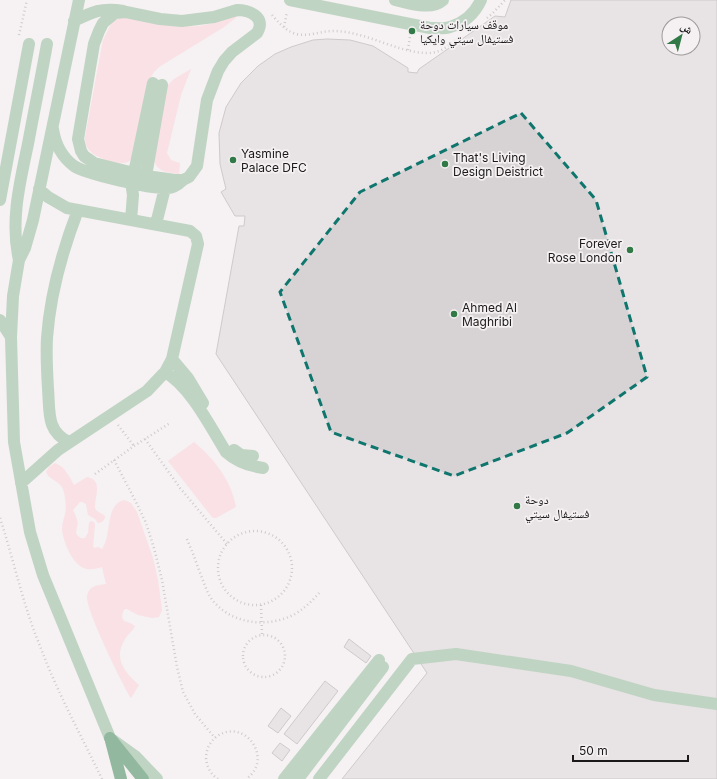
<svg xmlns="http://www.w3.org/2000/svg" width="717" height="779" font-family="Inter,'Noto Naskh Arabic',sans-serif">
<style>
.green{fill:#fdced4}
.building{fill:#d7d3d4;stroke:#9e9a9b;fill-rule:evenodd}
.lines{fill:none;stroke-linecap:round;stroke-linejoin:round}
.path{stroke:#a19e9e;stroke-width:2.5;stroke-dasharray:1 3;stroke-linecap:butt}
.minor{stroke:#7db189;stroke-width:12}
.major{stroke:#1a743b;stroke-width:12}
.marked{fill:none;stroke:#0f766e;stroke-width:3;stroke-dasharray:8 5;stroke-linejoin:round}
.poi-dot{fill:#317946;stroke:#f5f1f2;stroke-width:1.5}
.labels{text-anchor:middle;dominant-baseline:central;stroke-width:3.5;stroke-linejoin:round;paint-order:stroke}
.poi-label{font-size:12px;fill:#1b1919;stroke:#f5f1f2;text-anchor:start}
</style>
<rect width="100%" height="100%" fill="#f5f1f2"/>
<!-- green -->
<path class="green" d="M237,13L238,16L224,27L159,67L154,72L149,80L133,158C130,161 127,163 122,163C113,163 96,158 90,151C86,147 85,142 85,137L103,40L111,24L116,18L124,16C154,23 186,32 217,22C224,20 230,16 237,13Z
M191,69L181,95L167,153L171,160L180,163L179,174C168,172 158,173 154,160L166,87L174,79Z
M194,442C215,460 231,480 236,507L216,518H213L208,512L168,461Z
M55,463C65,467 69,476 74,485L87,477C104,480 94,498 95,508C96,512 102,513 105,516C105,520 102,523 98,523L95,519L88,515L86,504L82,502H80L73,510C79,523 78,520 76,533C78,537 81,539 85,538L88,533L89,523L91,521L94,522L95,525L93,546L94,548L98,547L102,549C112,536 105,509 121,501L124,500L131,503L137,512L153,558L158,580L162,610L159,617L152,618L138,615L127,609H125C122,612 121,618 124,621L130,623L135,626C133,631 128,634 125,639C113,658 124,672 139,685L131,698C122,684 85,608 87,596C89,586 97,585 106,584L102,567C98,568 92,570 87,569C73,567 63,541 62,529C62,523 64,519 65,514C67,507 65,495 63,489C60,481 49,480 46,472L49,467Z"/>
<!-- building -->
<path class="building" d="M511,0H717V779H342L427,673L216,354L239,226H244L245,216H235L221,192L226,189L220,164L219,133L226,107L241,83L258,66L275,54L291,47L313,40L327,39L350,40L373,46L408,68V72L417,73L419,69L495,16L505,17ZM669,24H693V48H669Z
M349,639L371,656L366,663L344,647Z
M325,681L338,691L297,744L284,734Z
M281,708L291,716L278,733L268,726Z
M280,743L290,750L282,761L272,753Z"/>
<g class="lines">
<!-- path -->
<path class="path" d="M272,15C279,23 286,31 296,34C309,37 320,31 333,31C366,31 397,53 428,53C440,53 447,47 456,40
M487,18L493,13L505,0
M284,27L287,12
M19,35L27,0
M408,50L410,36
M118,425L134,446
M145,439L180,488L227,544
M114,460L136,502L146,523L154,548L162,580L177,667L183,692L195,714L215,738
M95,474L134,446L170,423
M0,518C14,561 23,605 40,646C57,692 81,735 102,779
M218 568a37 37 0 1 1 74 0a37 37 0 1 1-74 0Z
M187,539C191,549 195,558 198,568C203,579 206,592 213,601C233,625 269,628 295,614C305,608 313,600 320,592
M261,605L262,635
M243 656a21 21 0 1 1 42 0a21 21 0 1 1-42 0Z
M218,779C210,774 206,765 206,756C207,748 210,742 216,737C244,716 275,759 246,779"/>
<!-- minor -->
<path class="minor" d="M79,0L33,220L25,248L19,260L13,296L11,337L14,442L30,532L43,575L110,738L135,756L157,779
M290,0L430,28C436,28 444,29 450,27C464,23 475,13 481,0
M395,0C409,3 431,11 443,0
M237,10C249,10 267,17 257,33L232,52L224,61L218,71L207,100L197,166L189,177L183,180H175L146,176L94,163L84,156L81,151L78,139L79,133L94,44L99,31L103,23L115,13L126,12L160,19L182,21L214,17Z
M74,21C92,12 102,7 123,11
M53,129C55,143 62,157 74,166C86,174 151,189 167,188C173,188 178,185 183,180
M134,173L153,83
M130,175L133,195L131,220
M146,176L162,85
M0,200L29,44
M156,224L165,188
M19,260C10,221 20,182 28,144C34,111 41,78 47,44
M0,320L11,337
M172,359L188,378L203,403
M165,372C190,386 211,428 226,452C237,462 249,466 263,468
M69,442C46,431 50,412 48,389C47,372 46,355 47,338C50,296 63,249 78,210
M234,450L241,455L253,456
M21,483L58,450L147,391L165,372L172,359L198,244L196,236L190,231L67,208L48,197L39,189
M284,779L379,660
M298,779L383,667
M319,779L412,659L456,654L571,671L654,695L717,704"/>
<!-- major -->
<path class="major" d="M110,738L143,779
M111,741L121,779"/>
</g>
<!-- marked area -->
<path d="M0 0H717V779H0ZM521,113L596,200L647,377L567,433L454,476L331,432L280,292L360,192Z" fill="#f5f1f2" fill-opacity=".55" fill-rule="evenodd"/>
<path class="marked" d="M521,113L596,200L647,377L567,433L454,476L331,432L280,292L360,192Z"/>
<!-- markers -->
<g class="poi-dot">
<circle cx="412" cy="31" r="4"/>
<circle cx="233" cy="160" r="4"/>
<circle cx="445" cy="164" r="4"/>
<circle cx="630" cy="250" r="4"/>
<circle cx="454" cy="314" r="4"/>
<circle cx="517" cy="506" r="4"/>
</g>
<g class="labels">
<!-- poi labels -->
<g class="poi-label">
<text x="420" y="24">موقف سيارات دوحة<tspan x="420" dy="14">فستيفال سيتي وايكيا</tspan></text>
<text x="241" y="153">Yasmine<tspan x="241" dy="14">Palace DFC</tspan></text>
<text x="453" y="157">That's Living<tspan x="453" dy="14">Design Deistrict</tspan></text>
<text x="622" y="243" text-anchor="end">Forever<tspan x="622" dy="14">Rose London</tspan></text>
<text x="462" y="307">Ahmed Al<tspan x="462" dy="14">Maghribi</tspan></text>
<text x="525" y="499">دوحة<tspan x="525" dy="14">فستيفال سيتي</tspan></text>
</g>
</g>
<!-- north arrow -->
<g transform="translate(681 36) rotate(36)"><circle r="19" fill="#f5f1f2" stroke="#9e9b9b"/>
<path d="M0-3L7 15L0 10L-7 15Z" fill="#317946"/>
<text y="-6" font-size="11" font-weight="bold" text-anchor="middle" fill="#1b1919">ش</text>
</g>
<!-- scale -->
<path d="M573 755v6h115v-6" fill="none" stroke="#1b1919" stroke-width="2"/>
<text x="579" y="755" font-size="12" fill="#1b1919" stroke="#f5f1f2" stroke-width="3" paint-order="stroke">50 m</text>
</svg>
